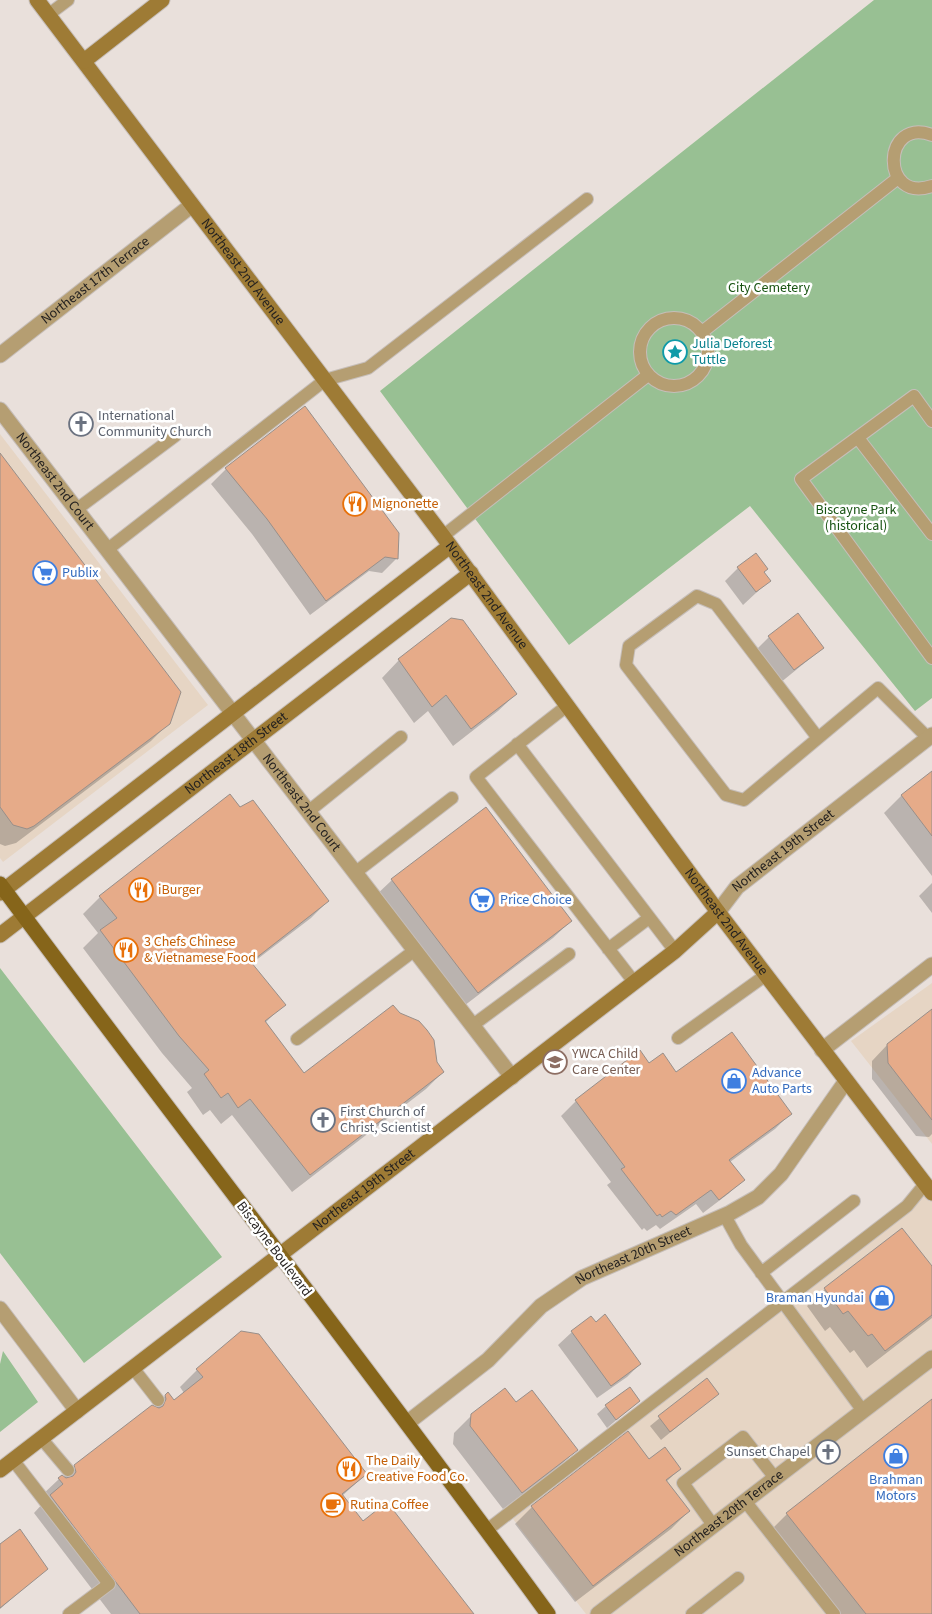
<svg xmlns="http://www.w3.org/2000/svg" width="932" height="1614" font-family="'Source Sans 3',sans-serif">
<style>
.commercial{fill:#e6d5c4}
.green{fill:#98c093}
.shadow{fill:#0003}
.building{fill:#e6ab89;stroke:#988f8a}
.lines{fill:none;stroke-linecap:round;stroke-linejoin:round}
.lane-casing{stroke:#c6beb9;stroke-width:14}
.street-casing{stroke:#c6beb9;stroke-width:17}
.secondary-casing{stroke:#c6beb9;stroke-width:17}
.primary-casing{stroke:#c6beb9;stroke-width:17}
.lane{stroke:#b59e72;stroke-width:12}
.street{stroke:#b59e72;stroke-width:15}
.secondary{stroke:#9e7b35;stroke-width:15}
.primary{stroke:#86651a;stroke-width:15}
.labels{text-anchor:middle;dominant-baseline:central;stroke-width:5;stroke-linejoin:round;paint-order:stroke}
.street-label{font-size:14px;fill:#252220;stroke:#fff}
.park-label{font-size:14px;fill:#185312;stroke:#fff}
.culture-label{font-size:14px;fill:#0d838f;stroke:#fff;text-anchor:start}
.worship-label{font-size:14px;fill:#5b616d;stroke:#fff;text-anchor:start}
.food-label{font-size:14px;fill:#c56008;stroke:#fff;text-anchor:start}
.shop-label{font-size:14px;fill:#366cbe;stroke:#fff;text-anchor:start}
.education-label{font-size:14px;fill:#785e54;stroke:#fff;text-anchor:start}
</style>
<rect width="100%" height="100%" fill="#e9e0db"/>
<!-- commercial -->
<path class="commercial" d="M0,434L208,705L3,862L0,858Z
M932,983V1144L851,1041Z
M932,1189V1614H586L513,1519Z"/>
<!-- green -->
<path class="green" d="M874,0H932V698L915,711L750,506L569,645L380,391Z
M0,968L222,1257L84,1363L0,1253Z
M3,1351L38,1402L0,1432V1364Z"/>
<!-- shadow -->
<path class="shadow" d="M305,408L397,558L382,573L369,571L310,615L252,534L211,484L226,469Z
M0,455L169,723L151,741L16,843L5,846L0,844Z
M738,568L767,569L763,573L769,581L743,605L725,581Z
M769,637L823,648L780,683L756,650Z
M399,660L516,694L498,711L453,746L428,711L414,723L382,678Z
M932,773V876L884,813L901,796Z
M230,796L328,901L311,918L251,964L284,1004L265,1023L304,1075L435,1063L443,1072L426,1089L292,1192L232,1115L221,1124L210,1110L203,1115L187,1092L192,1088L162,1053L83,948L98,933L83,914L100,897Z
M485,808L571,921L553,938L460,1009L374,897L392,880Z
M932,883V913L919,896Z
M932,1011V1134L929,1137L916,1136L872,1079V1061L888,1044Z
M649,1064L790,1114L775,1129L730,1162L743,1180L728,1194L703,1213L696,1204L660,1229L656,1225L647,1231L644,1228L642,1230L607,1185L611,1182L561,1116L576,1101Z
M902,1230L932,1268V1318L867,1368L854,1350L850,1353L830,1327L825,1331L807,1306L825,1289Z
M572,1332L640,1364L627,1377L597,1398L558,1345Z
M197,1370L366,1474L342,1496L363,1522L472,1614H111L34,1513L45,1501L41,1496L59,1479L63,1478L75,1466L154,1408L165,1396L173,1401L184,1393L180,1387Z
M706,1380L717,1394L661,1440L650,1426Z
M932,1400V1614H835L770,1531L787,1514Z
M639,1401L607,1428L597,1414L606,1406Z
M516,1404L576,1450L559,1467L503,1509L453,1444L454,1433L472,1415Z
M649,1461L680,1469L666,1482L689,1511L671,1529L575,1602L515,1524L532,1507Z
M0,1546L47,1568L0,1609Z"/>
<!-- building -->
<path class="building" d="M305,406L399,533L398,559L385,557L326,601L267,519L225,468Z
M0,453L181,692L170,724L34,826L27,829L13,825L0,807Z
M756,553L768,569L764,572L771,581L756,592L737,567Z
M798,613L824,648L794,670L768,636Z
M451,618L463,620L517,694L471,729L446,695L432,707L398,659Z
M932,771V836L901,795Z
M230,794L240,807L253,800L329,901L251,962L286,1005L265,1021L304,1073L393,1005L400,1013L419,1021L427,1030L434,1040L437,1062L444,1072L310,1175L250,1099L238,1108L228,1093L221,1098L204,1074L209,1070L179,1036L100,930L117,918L99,896Z
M486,807L572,921L478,993L391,879Z
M932,1009V1120L888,1063L887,1044Z
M732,1032L792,1114L729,1160L745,1180L719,1200L711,1190L676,1215L671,1211L662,1217L660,1214L657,1216L621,1169L625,1167L575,1100L640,1050L649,1063L663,1053L676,1072Z
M902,1228L932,1266V1315L885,1351L872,1334L868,1336L848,1311L843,1314L824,1288Z
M605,1314L641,1364L611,1386L571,1331L591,1316L596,1322Z
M241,1331L259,1334L367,1474L342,1494L363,1521L387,1502L474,1614H140L50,1495L63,1484L58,1478L62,1475L66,1478L73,1476L76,1472L74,1465L152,1405L159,1408L163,1406L166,1399L165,1395L168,1392L174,1400L203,1377L196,1369Z
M707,1378L719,1394L670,1432L658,1416Z
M630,1387L640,1401L616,1420L605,1405Z
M505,1388L516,1402L532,1390L578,1450L522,1493L470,1426L471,1414Z
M932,1399V1614H866L786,1513Z
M628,1431L649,1459L665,1447L681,1469L666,1480L690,1511L593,1586L531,1506Z
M20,1529L48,1569L0,1608V1544Z"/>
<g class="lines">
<!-- lane casing -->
<g class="lane-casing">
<path id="lane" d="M48,15L68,0
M932,135C882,116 880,204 932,186
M640 352a34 34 0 1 1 68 0a34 34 0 1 1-68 0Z
M702,332L898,178
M932,421L914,396L801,479L932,658
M858,438L932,534
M77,509L175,436
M443,536L648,375
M108,549L325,380L368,368L587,199
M568,705L476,777L634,982
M818,738L716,604L697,596L629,646L626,665L726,795L744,800L878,688L928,738
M517,744L675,951
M309,811L401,737
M356,872L452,798
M608,949L649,918
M473,1025L569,954
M678,1038L766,975
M297,1039L415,950
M725,1216L741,1245L863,1411
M761,1273L854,1201
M133,1368L158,1400
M41,1438L68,1470
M13,1460L109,1584L69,1614
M745,1501L834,1614
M713,1525L683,1483L743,1437L775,1478
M487,1530L907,1206L925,1184
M692,1614L738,1578"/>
</g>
<!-- street casing -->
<g class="street-casing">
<g id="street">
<path id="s1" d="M0,355L192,205"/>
<path id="s2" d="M0,410L512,1077"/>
<path id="s3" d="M718,912L737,887L932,735"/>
<path d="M822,1050L932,965"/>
<path d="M0,1309L77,1411"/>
<path id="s4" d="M407,1423L488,1360L541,1306L582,1278L730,1213L758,1197L781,1174L846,1081"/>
<path id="s5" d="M598,1614L932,1358"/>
</g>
</g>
<!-- secondary casing -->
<g class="secondary-casing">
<g id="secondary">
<path id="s6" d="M37,0L443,536L718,912L932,1193"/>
<path d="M84,61L162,0"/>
<path d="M0,893L450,546"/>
<path id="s7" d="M0,935L471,573"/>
<path id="s8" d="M0,1470L675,951L718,912"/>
</g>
</g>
<!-- primary casing -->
<g class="primary-casing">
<path id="primary" d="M0,884C181,1128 369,1368 548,1614"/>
</g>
<!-- lane -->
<use href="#lane" class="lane"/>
<!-- street -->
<use href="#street" class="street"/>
<!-- secondary -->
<use href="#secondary" class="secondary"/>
<!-- primary -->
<use href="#primary" class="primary"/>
</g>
<!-- icons -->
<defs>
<g id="sight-ring" transform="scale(1.25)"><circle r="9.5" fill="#fff" stroke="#0f9aa8" stroke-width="1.5"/><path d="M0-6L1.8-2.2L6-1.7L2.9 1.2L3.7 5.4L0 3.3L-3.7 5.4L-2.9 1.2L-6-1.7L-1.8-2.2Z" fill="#0f9aa8"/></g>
<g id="church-ring" transform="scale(1.25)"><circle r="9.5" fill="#fff" stroke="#6b7280" stroke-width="1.5"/><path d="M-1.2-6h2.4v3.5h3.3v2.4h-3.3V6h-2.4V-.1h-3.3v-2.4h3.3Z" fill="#6b7280"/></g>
<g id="restaurant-ring" transform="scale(1.25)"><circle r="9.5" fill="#fff" stroke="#e8710a" stroke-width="1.5"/><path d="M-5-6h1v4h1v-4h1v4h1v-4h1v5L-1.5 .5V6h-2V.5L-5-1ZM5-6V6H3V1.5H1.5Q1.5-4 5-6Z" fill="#e8710a"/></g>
<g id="supermarket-ring" transform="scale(1.25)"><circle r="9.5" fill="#fff" stroke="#3f7fe0" stroke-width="1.5"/><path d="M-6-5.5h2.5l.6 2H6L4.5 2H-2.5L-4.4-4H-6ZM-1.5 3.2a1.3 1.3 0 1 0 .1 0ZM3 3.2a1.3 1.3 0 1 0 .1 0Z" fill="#3f7fe0"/></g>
<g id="school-ring" transform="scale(1.25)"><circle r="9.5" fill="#fff" stroke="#8d6e63" stroke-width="1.5"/><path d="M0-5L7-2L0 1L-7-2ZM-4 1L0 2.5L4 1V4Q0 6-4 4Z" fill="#8d6e63"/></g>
<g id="shop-ring" transform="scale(1.25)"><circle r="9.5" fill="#fff" stroke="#3f7fe0" stroke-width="1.5"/><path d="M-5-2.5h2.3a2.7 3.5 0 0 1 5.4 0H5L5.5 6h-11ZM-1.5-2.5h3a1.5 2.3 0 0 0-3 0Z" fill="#3f7fe0"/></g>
<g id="cafe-ring" transform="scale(1.25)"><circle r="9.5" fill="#fff" stroke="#e8710a" stroke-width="1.5"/><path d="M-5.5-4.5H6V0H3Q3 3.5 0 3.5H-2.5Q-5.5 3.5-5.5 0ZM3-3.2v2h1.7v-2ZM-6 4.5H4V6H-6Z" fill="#e8710a"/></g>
</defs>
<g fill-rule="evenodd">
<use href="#sight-ring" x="675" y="352"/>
<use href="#church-ring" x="81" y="424"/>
<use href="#restaurant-ring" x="355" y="504"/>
<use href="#supermarket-ring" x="45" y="573"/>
<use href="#restaurant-ring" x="141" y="890"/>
<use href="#supermarket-ring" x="482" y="900"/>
<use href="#restaurant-ring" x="126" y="950"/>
<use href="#school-ring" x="555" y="1062"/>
<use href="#shop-ring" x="734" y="1081"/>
<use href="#church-ring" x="323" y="1120"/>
<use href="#shop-ring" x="882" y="1298"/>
<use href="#church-ring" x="828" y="1452"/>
<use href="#shop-ring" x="896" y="1456"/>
<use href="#restaurant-ring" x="349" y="1469"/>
<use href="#cafe-ring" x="333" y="1505"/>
</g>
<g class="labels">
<!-- street labels -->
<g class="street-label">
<text stroke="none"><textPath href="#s6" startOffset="341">Northeast 2nd Avenue</textPath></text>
<text stroke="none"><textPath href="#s1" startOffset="121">Northeast 17th Terrace</textPath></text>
<text stroke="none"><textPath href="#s2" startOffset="90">Northeast 2nd Court</textPath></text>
<text stroke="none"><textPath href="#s6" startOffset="746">Northeast 2nd Avenue</textPath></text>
<text stroke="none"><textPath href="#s7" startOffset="298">Northeast 18th Street</textPath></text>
<text stroke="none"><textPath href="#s2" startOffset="495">Northeast 2nd Court</textPath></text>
<text stroke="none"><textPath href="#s3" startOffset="90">Northeast 19th Street</textPath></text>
<text stroke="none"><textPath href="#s6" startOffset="1151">Northeast 2nd Avenue</textPath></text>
<text stroke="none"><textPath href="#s8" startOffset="459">Northeast 19th Street</textPath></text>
<text transform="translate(274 1249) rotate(53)">Biscayne Boulevard</text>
<text stroke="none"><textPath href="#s4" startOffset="284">Northeast 20th Street</textPath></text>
<text stroke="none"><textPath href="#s5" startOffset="165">Northeast 20th Terrace</textPath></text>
</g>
<!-- park labels -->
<g class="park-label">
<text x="769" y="288">City Cemetery</text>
<text x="856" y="510">Biscayne Park<tspan x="856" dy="16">(historical)</tspan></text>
</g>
<!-- culture labels -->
<g class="culture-label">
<text x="692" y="344">Julia Deforest<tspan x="692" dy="16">Tuttle</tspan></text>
</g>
<!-- worship labels -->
<g class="worship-label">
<text x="98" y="416">International<tspan x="98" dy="16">Community Church</tspan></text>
<text x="340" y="1112">First Church of<tspan x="340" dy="16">Christ, Scientist</tspan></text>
<text x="810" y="1452" text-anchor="end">Sunset Chapel</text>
</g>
<!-- food labels -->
<g class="food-label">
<text x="372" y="504">Mignonette</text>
<text x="158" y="890">iBurger</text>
<text x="144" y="942">3 Chefs Chinese<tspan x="144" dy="16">&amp; Vietnamese Food</tspan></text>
<text x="366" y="1461">The Daily<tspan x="366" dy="16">Creative Food Co.</tspan></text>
<text x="350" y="1505">Rutina Coffee</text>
</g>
<!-- shop labels -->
<g class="shop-label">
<text x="62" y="573">Publix</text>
<text x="500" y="900">Price Choice</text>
<text x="752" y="1073">Advance<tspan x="752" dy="16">Auto Parts</tspan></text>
<text x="864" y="1298" text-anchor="end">Braman Hyundai</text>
<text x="896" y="1480" text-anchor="middle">Brahman<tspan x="896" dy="16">Motors</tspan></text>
</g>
<!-- education labels -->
<g class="education-label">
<text x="572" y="1054">YWCA Child<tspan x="572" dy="16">Care Center</tspan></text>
</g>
</g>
</svg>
